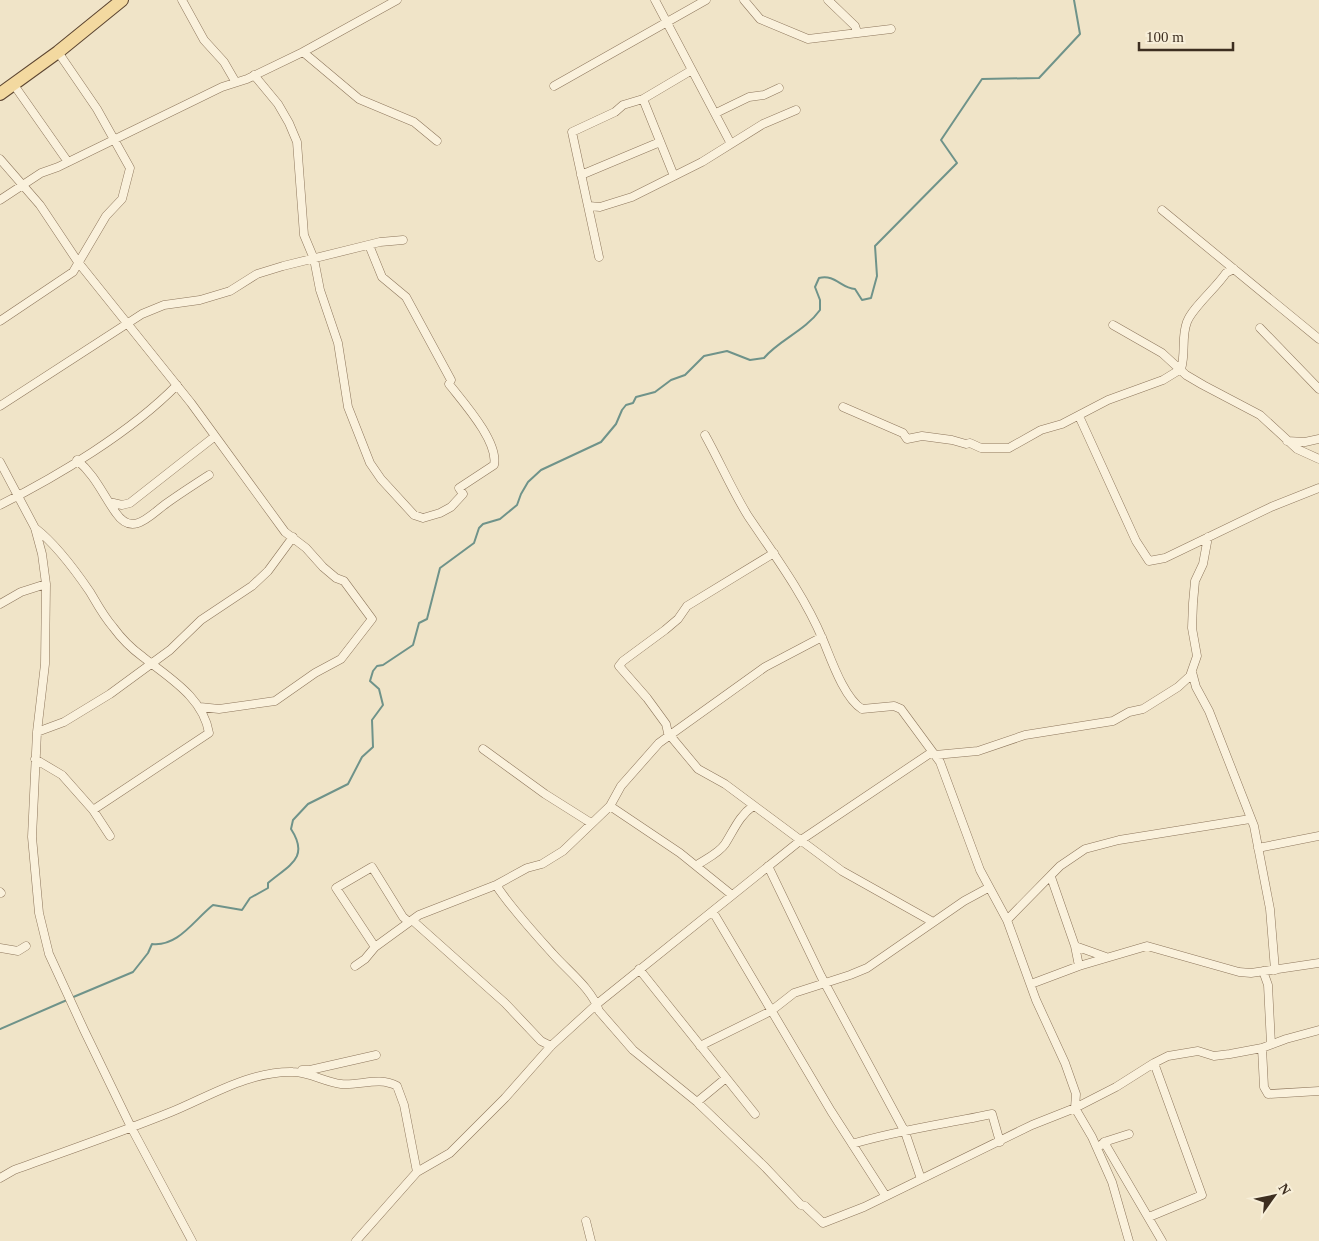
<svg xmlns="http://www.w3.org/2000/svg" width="1319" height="1241" font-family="'Times New Roman',serif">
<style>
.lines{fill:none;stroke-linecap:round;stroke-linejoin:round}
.stream{stroke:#6f938a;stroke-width:2}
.minor-casing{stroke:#8d765c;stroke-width:9}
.primary-casing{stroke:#5b4430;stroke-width:14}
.minor{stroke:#faf1dc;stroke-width:8}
.primary{stroke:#f3d9a0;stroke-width:12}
</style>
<rect width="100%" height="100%" fill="#f0e4c8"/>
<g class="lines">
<!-- stream -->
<path class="stream" d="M71,998L133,972L148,953L152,944C178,947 194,920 213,905L242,910L250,898L268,888V883C289,865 310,858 291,829L293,820L308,804L348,784L362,757L373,747L372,720L383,705L379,689L370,681L373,671L377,666L383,665L413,645L419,623L427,619L440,568L474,543L479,528L483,524L500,519L517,505L521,494L528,482L541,470L601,442L616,424L622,410L626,405L633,403L636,397L655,392L671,380L685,375L704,356L727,351L750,360L764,358C779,340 805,331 820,310V300L815,287L819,278C835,274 841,288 855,289L862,300L871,298L877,276L875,246L957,163L941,140L982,79L1039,78L1080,34L1074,0
M0,1029L67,1000"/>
<!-- minor casing -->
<g class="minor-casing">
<path id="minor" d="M182,0L204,40L224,62L235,81
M655,0L731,144
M744,0L760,19L808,39L891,29
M828,0L855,26L857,32
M303,52L359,99L414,122L437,141
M254,75L278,104L289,123L297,142L304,235L314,259L320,290L338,343L348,407L370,463L381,479L414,515L423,518L440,513L451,507L463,494L459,488L494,465C499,442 463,402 449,384L451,380L406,297L382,277L369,245
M14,85L68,162
M554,86L706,0
M643,99L674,176
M716,113L749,97L764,95L779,88
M0,159L40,205L78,262L191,403L285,532L306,548L323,567L336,578L344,581L372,619L341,659L315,673L275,701L219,709L200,707
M581,175L660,142
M0,200L41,173L58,167L222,87L247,79L303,52L397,0
M589,206L600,207L632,197L702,162L763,124L796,110
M1162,210L1319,339
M599,257L572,132L615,112L623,105L643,99L692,70
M0,321L73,272L106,216L122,199L130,168L97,109L58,52
M1113,325L1162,353L1186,375L1203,385L1260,415L1297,449L1319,459
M1260,328L1319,389
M0,406L142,314L164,305L200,300L230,291L257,274L283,266L380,242L403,240
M843,407L903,433L907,439L922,436L952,440L966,444L970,443L981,448H1009L1041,430L1062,424L1108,400L1163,380L1181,369C1186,353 1181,337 1187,322C1192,308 1216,288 1226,273L1234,269
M1079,416L1136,541L1149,561L1165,558L1271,507L1319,488
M705,435C720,462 732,490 748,516C775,556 804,595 823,640C831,659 844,698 862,709L894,706L901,709L940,762L980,870L1007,920L1036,1000L1065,1063L1076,1094L1075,1108L1092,1137L1112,1182L1129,1241
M1287,441L1305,442L1319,439
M77,460C95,475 103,495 116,513C133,538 151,514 167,503C181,493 195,484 209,475
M0,462L35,528L42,554L46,584L45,664L37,732L32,837L39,913L49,954L84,1030L131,1127L192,1241
M109,502L122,505L130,503L214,437
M0,505C58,476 131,432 177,385
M35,528C56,544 75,570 90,592C97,604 104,617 113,627C121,638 132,649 143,657C169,678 203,697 209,733L93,810
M774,553L687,606L678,619L665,630L623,661L619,666L647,698L666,724L668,733L698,769L725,784L842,871L933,922
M0,604L21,592L46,584
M1192,672L1196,687L1209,711L1254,826L1270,909L1275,970
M37,732L64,722L110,694L170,650L201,620L252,586L268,571L293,537
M483,749L545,794L591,823
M935,755L978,751L1025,735L1113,721L1129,712L1143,709L1178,687L1190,676L1197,656L1192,628L1193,603L1195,581L1203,564L1208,537
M35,759L62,775L93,810L110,836
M610,806L680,853L732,895
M1258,848L1319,836
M697,865C706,859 719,853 725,844C734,830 739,816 753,806
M768,866L821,976L905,1132L921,1179
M1051,877L1075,946L1079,966
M496,885C511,908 534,933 553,954C568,971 592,989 599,1011L633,1050L697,1102L765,1167L801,1205L805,1206L823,1223L864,1207L1032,1125L1075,1108L1116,1087L1154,1063L1168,1056L1198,1051L1214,1056L1230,1054L1262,1048L1286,1039L1319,1030
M0,892L1,893
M713,912L831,1111L885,1195
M412,920L505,1003L541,1041L551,1046
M1007,920L1060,866L1085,849L1119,840L1250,819
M1075,946L1106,957
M375,947L336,888L372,867L403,917L409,922
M0,948L18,951L26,946
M355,966L365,959L375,947L419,915L496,885L527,868L542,864L563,851L610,806L621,786L659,743L765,667L822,637
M639,969L755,1114
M1263,971L1268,985L1271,1044
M1031,984L1079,966L1147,946L1239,972L1251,973L1319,963
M700,1046L771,1011L794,993L850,975L867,968L964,901L988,888
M1262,1048L1264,1087L1268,1094L1319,1091
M302,1070H310L376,1055
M697,1102L726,1078
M1104,1142L1162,1241
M852,1144C898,1130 945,1124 992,1114L1000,1142
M1101,1145L1104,1142L1129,1134
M0,1178L14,1170C66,1151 119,1133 171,1112C210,1096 249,1071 293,1072C309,1072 325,1082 341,1084C360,1086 379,1076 397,1086L404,1105L417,1172
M1149,1217L1202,1195L1154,1063
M586,1221L591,1241
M356,1241L417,1172L450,1153L505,1098L551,1046L597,1004L801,840L932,752"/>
</g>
<!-- primary casing -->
<g class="primary-casing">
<path id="primary" d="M0,94L58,52L122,0"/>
</g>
<!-- minor -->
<use href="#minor" class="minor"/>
<!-- primary -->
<use href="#primary" class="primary"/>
</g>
<!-- north arrow -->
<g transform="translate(1274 1196) rotate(57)" stroke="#f7eed8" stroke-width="4" paint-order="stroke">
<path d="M0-4L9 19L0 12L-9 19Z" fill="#3d2e20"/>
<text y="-8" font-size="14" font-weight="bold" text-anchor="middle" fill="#3d2e20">N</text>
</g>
<!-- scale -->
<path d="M1139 42v8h94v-8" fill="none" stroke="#3d2e20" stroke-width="2.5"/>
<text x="1146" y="42" font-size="15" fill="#3d2e20" stroke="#f7eed8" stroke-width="4" paint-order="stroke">100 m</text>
</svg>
